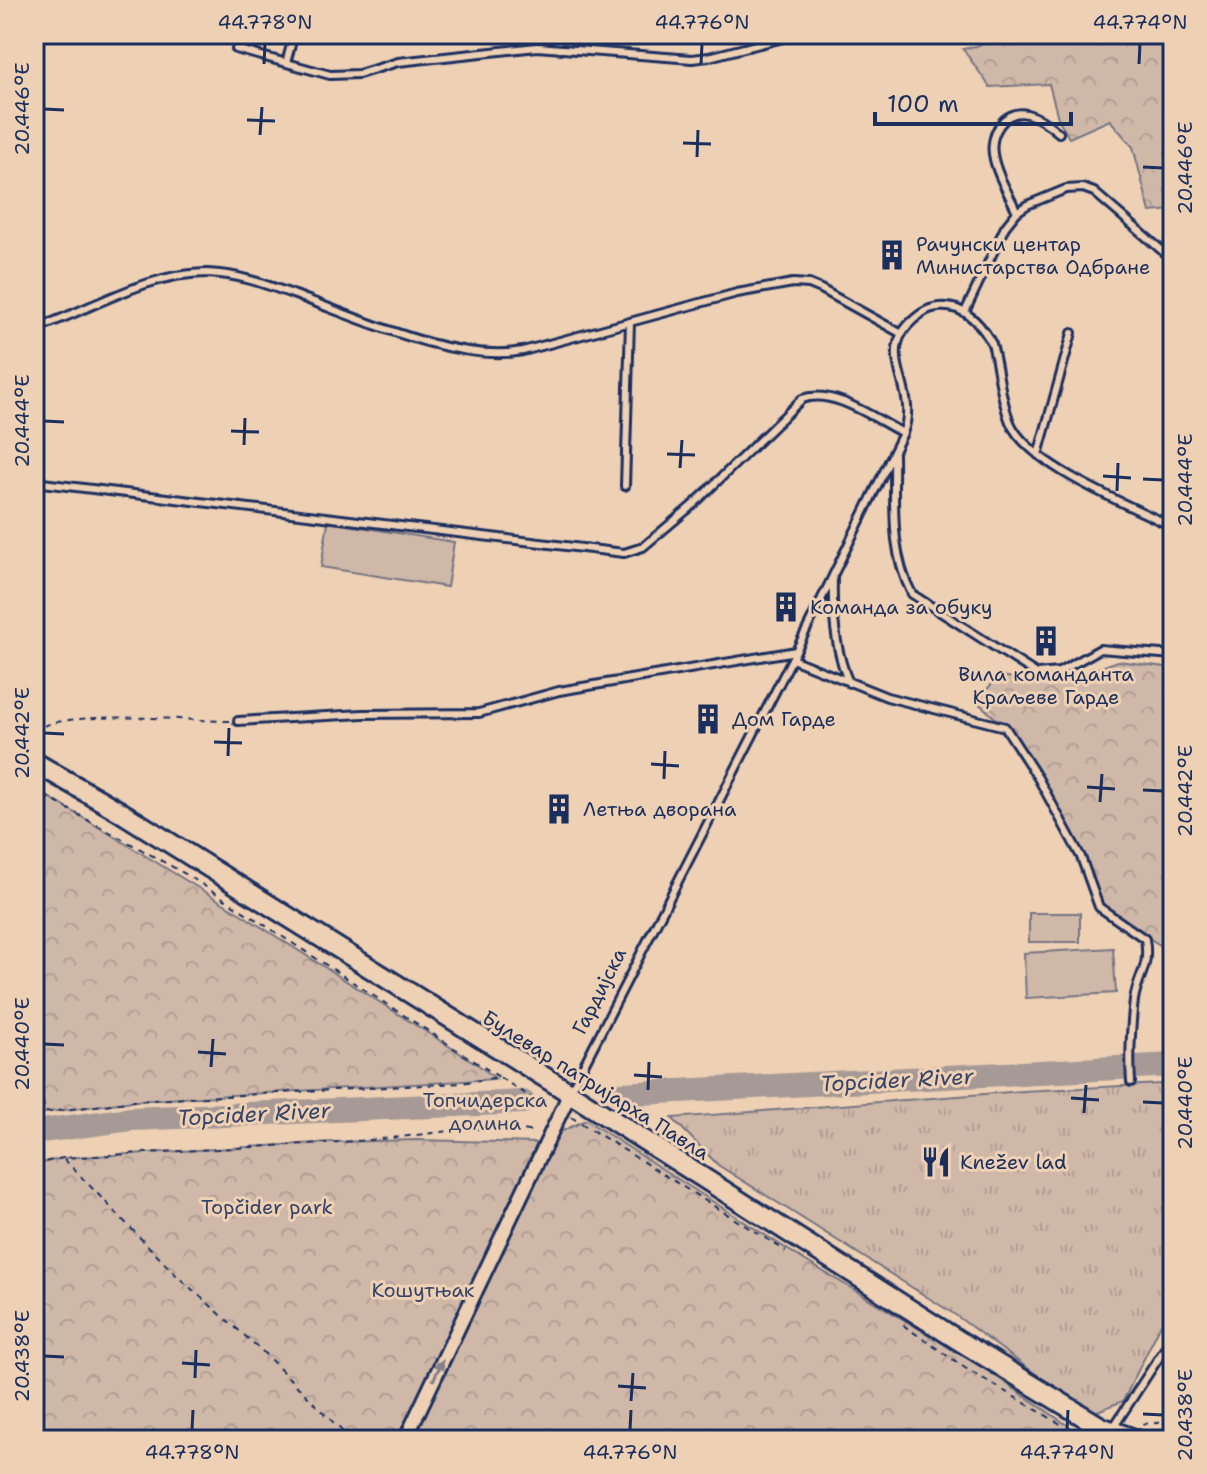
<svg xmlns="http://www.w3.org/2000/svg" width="1207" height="1474" font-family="'Shantell Sans',sans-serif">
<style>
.grass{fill:url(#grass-tufts);stroke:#757483;stroke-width:2}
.forest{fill:url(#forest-crowns);stroke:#757483;stroke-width:2}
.garden{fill:#cfb8a8;stroke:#757483;stroke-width:2}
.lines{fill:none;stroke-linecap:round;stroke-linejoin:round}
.river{stroke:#a69996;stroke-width:24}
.service-casing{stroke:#1b2f5e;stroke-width:12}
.minor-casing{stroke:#1b2f5e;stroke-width:18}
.secondary-casing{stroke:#1b2f5e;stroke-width:24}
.path{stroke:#1b2f5e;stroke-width:2;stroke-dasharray:6 6;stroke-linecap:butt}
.service{stroke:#eed0b4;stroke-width:6}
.minor{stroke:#eed0b4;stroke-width:12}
.secondary{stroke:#eed0b4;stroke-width:18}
.oneway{fill:#848089}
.ticks{fill:none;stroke:#1b2f5e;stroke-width:3}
.labels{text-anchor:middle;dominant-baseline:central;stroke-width:6;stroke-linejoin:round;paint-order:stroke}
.poi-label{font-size:20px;fill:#1b2f5e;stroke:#eed0b4;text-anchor:start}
.street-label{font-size:20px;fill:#1b2f5e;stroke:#eed0b4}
.park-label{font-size:20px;fill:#364469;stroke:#eed0b4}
.water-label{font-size:22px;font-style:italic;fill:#374469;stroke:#eed0b4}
.neatline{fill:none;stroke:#1b2f5e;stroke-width:3}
.ticks-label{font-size:20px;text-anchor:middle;fill:#1b2f5e}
</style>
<defs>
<pattern id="grass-tufts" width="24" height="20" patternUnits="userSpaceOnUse" patternTransform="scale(2)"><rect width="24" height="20" fill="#cfb8a8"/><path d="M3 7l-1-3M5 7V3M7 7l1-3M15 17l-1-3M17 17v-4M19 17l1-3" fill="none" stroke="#b19e93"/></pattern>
<pattern id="forest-crowns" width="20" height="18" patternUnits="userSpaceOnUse" patternTransform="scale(2)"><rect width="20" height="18" fill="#cfb8a8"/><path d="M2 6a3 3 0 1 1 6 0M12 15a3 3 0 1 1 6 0" fill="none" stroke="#b19e93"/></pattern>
</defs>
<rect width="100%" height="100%" fill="#eed0b4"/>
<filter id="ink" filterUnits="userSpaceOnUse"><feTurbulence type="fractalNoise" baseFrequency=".0125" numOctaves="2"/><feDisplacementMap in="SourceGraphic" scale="16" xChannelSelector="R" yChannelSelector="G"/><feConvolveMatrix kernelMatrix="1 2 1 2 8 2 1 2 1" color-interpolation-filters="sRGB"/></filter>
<g filter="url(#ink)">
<!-- grass -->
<path class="grass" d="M1161,1084L1173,1168V1300L1123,1401L1090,1414L954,1314L718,1165L672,1118L1023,1091Z"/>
<!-- forest -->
<path class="forest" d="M1002,34H1173V210L1150,212L1133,147L1110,120L1069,138L1058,118L1049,84L990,87L963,49L1007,38Z
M1118,661L1173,668V953L1099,907L1081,857L1005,727L975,700L1001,676L1054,684Z
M34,788L233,909L477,1064L496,1079L134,1101L34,1114Z
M586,1120L804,1260L981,1366L1089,1440H34V1165L63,1158L334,1142L417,1140L537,1143Z"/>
<!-- garden -->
<path class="garden" d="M328,522L454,542L447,587L321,567Z
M1029,913H1080V942H1029Z
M1113,948L1116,993L1026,998L1024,953Z"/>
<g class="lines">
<!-- river -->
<path class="river" d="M621,1094L1173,1065
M34,1132L131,1119L523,1102"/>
<!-- service casing -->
<g class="service-casing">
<path id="service" d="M236,49L330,75L359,74L398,62L537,47L692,59L709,57L799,34
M286,63L294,34
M1017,212C1009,194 996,174 993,154C990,135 1003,109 1027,114C1039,117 1050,125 1059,133
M965,312L1005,227L1017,212L1027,205L1066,189L1083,188L1094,192L1173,260
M34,329C91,310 146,273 207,273C239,274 265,284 295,295C359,318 456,364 523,351L737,293L793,283L809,284L821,289L902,334
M894,454C895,501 889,551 912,594L1037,674L1059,672L1100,649L1173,655
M1038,455L1072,333
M34,482L624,553L643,547L694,504L802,399C833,387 875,419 903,433
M625,486L630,322
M833,579C832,615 835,650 849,683
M792,659L887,697L1005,727L1038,778L1081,857L1099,907L1145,939C1150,969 1138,974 1134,1000C1131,1027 1129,1055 1131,1082
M238,721L363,714L479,713L559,691L796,651
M571,1090L796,651L903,433C922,386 867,351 922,313C932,306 946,305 957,309C973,315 984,329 992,344C999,369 1000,397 1010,422C1028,466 1130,505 1173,527
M1113,1428L1173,1336"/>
</g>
<!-- minor casing -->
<g class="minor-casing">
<path id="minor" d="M405,1440L570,1093"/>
</g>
<!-- secondary casing -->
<g class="secondary-casing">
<path id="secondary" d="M34,762L119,811L570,1093L958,1340L1101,1427L1137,1440"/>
</g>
<!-- path -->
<path class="path" d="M34,732C56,708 192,721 229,721
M34,790L189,876L499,1077
M34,1079L39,1085L45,1111
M34,1114L134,1101L461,1083L499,1077L548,1108
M571,1117L786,1251
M64,1159L177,1276L261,1350L351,1440
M34,1164L63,1158C166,1151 268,1147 370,1140C424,1136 480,1122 535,1132
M903,1325L965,1368L1059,1423L1079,1440
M1142,1424L1173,1422"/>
<!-- service -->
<use href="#service" class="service"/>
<!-- minor -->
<use href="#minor" class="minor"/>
<!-- secondary -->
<use href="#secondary" class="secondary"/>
</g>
<!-- one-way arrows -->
<defs><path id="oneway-solid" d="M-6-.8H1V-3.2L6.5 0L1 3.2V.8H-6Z" transform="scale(2)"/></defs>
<use class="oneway" href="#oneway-solid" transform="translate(438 1370) rotate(-65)"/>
</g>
<!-- ticks -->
<path class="ticks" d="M264,64L265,44M701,64L702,44M1139,64L1140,44M44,109L64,110M247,120L275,121M260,135L262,107M683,143L711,144M697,157L698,130M1143,167L1163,168M44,421L64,422M231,431L259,432M244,445L245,418M667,454L695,455M680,468L682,440M1103,476L1131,478M1143,479L1163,480M1117,491L1118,463M44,733L64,734M214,742L242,743M228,756L229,728M651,764L679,766M664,779L665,751M1087,787L1115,789M1143,790L1163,791M1100,802L1102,774M44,1044L64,1045M198,1052L226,1054M211,1067L213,1039M634,1075L662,1077M648,1090L649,1062M1071,1098L1099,1100M1143,1102L1163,1103M1084,1113L1086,1085M44,1356L64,1357M182,1363L210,1365M195,1378L196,1350M618,1386L646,1388M631,1401L633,1373M1143,1414L1163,1415M192,1430L193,1410M630,1430L631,1410M1067,1430L1068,1410"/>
<!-- icons -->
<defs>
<g id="building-bare" transform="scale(2.4)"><path d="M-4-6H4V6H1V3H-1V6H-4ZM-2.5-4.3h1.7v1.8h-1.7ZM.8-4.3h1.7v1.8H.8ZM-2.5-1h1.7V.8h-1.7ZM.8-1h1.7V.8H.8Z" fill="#1b2f5e" stroke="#eed0b4" stroke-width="2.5" paint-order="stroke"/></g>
<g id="restaurant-bare" transform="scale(2.4)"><path d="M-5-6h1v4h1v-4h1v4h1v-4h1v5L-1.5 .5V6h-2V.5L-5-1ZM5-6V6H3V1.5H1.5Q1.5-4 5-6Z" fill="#1b2f5e" stroke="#eed0b4" stroke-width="2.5" paint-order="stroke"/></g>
</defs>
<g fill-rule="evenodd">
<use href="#building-bare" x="892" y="255"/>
<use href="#building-bare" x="786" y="607"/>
<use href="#building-bare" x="1046" y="641"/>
<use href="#building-bare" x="708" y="719"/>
<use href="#building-bare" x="559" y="809"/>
<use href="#restaurant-bare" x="936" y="1162"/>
</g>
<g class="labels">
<!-- poi labels -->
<g class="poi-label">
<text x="916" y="244">Рачунски центар<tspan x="916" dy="23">Министарства Одбране</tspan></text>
<text x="810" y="607">Команда за обуку</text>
<text x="1046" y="674" text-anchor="middle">Вила команданта<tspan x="1046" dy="23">Краљеве Гарде</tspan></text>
<text x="732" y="719">Дом Гарде</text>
<text x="583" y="809">Летња дворана</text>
<text x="960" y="1162">Knežev lad</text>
</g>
<!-- street labels -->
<g class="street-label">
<text transform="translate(599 991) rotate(-63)">Гардијска</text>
<text transform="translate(596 1085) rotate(32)">Булевар патријарха Павла</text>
</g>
<!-- park labels -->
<g class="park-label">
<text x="485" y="1100">Топчидерска<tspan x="485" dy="23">долина</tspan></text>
<text x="267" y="1207">Topčider park</text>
<text x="423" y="1290">Кошутњак</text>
</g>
<!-- water labels -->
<g class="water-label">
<text transform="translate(897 1080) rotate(-3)">Topcider River</text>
<text transform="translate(254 1114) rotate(-3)">Topcider River</text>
</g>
</g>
<!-- margin -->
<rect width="1207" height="1474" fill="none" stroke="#eed0b4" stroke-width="88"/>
<!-- scale -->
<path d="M875 112v12h196v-12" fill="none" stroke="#1b2f5e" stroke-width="4"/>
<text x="887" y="112" font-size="24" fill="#1b2f5e" stroke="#eed0b4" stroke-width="6" paint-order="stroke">100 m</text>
<rect x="44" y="44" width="1119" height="1386" class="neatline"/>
<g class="ticks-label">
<text x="265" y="29">44.778°N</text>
<text x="702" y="29">44.776°N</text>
<text x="1140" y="29">44.774°N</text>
<text transform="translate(22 109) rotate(-90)" y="7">20.446°E</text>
<text transform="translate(1185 168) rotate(-90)" y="7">20.446°E</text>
<text transform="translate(22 421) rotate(-90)" y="7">20.444°E</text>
<text transform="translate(1185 480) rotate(-90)" y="7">20.444°E</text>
<text transform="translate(22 733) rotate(-90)" y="7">20.442°E</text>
<text transform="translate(1185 791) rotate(-90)" y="7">20.442°E</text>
<text transform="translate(22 1044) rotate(-90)" y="7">20.440°E</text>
<text transform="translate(1185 1103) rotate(-90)" y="7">20.440°E</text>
<text transform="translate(22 1356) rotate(-90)" y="7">20.438°E</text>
<text transform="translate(1185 1415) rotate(-90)" y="7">20.438°E</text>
<text x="192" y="1459">44.778°N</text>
<text x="630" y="1459">44.776°N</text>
<text x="1067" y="1459">44.774°N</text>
</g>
</svg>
